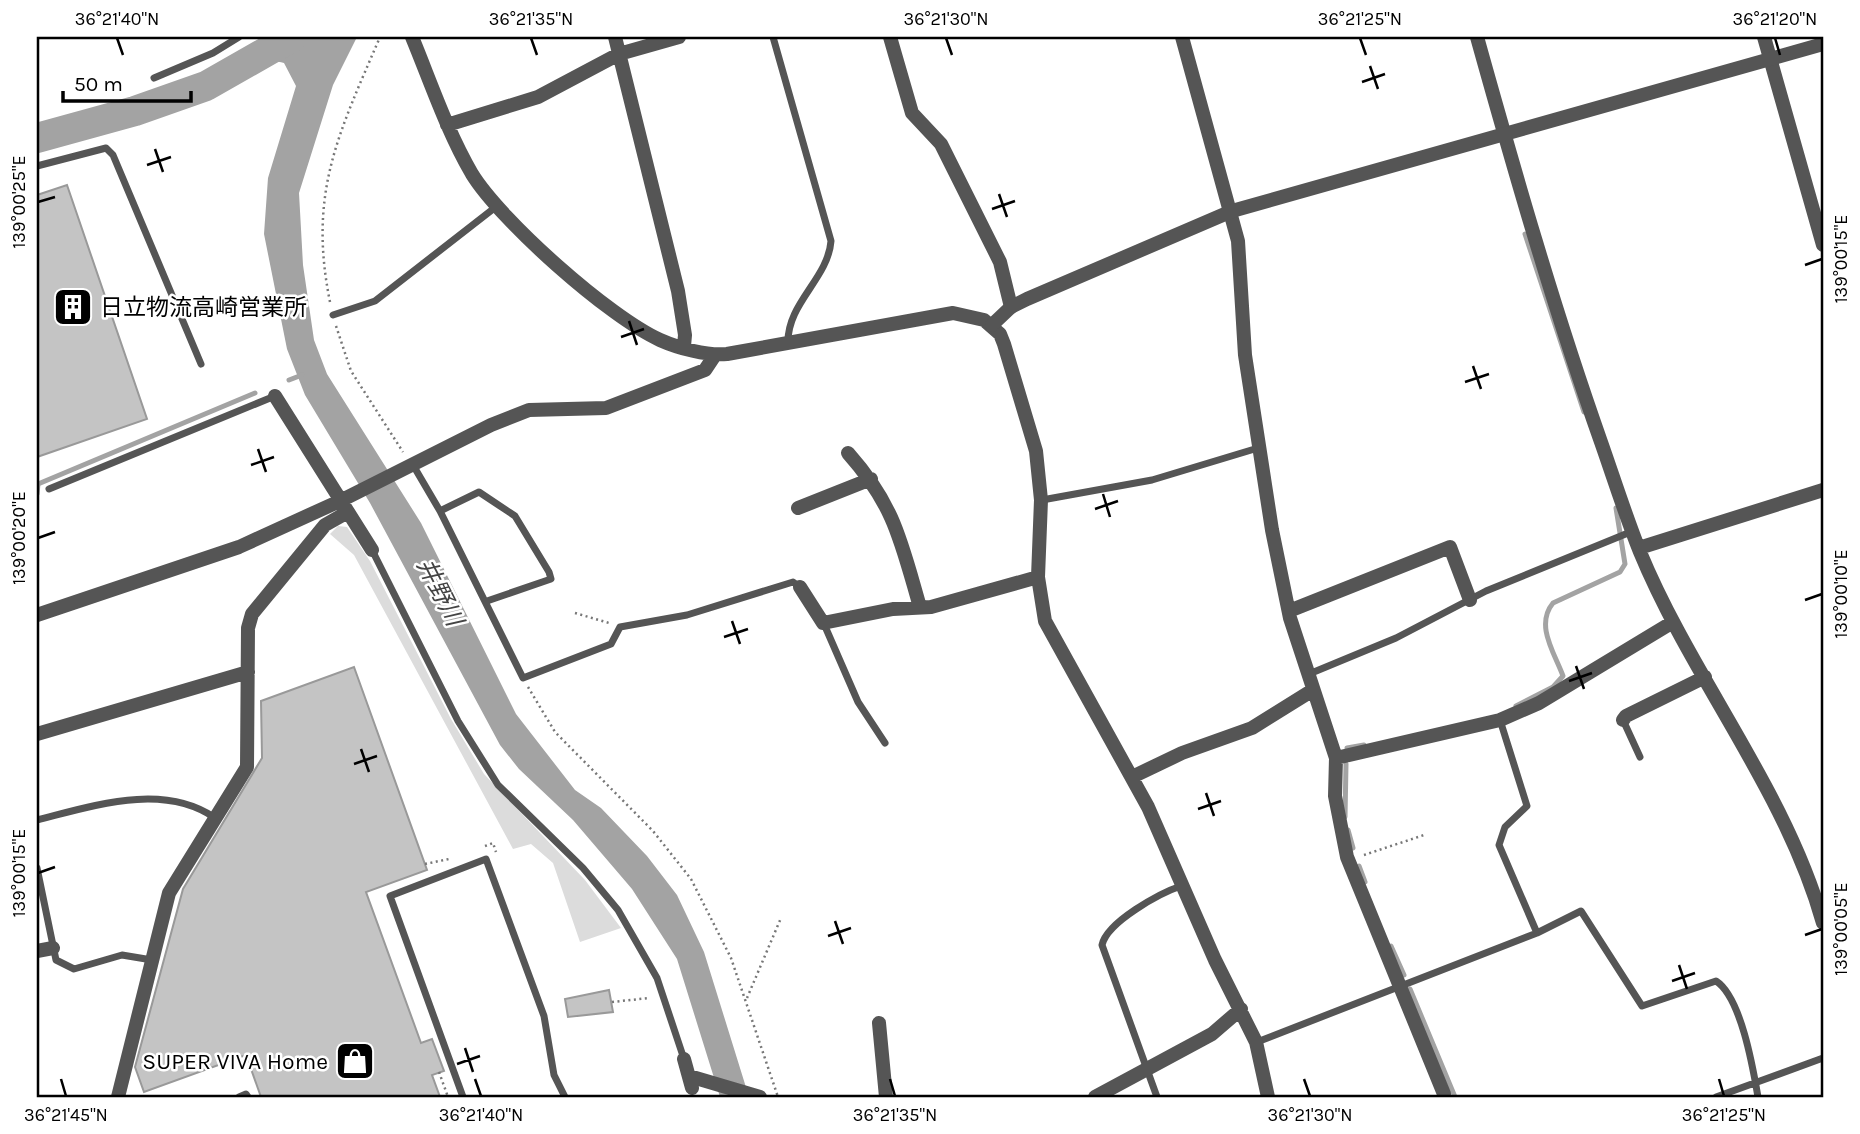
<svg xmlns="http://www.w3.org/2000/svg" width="1860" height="1134" font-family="Karla,'Noto Sans JP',sans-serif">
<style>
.green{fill:#dcdcdc}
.water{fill:#a3a3a3}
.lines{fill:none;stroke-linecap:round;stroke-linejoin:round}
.stream{stroke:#a3a3a3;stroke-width:5}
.river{stroke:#a3a3a3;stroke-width:30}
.building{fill:#c4c4c4;stroke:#999;stroke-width:2}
.path{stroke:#777;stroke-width:2.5;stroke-dasharray:2 3.5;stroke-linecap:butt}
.service{stroke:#555;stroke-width:7}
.minor{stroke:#555;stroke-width:14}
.tertiary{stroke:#555;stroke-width:14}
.ticks{fill:none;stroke:#000;stroke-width:2.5}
.labels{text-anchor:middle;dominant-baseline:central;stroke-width:5;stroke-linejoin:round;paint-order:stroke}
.poi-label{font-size:23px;fill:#000;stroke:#fff;text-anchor:start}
.water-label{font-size:24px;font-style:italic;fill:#444;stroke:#fff}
.neatline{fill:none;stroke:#000;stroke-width:2.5}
.ticks-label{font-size:18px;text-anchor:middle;fill:#000}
</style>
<rect width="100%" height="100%" fill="#fff"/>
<!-- green -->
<path class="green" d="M338,526L347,527L370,561L451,719L484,774L585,880L621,928L580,942L553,863L531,844L513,849L354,555L330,534Z"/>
<!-- water -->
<path class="water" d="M279,37H357L333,85L299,193L303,265L314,340L327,374L421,523L516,714L575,790L601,808L647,856L677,895L704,952L749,1097H720L677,959L632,889L573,820L519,769L500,745L370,503L305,395L287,349L264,234L268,178L296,86L284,63C253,53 234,88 206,86L216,73Z"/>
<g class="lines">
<!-- stream -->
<path class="stream" d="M1525,234L1584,412
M289,380L302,375
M37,494L38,484L255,393
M1516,706L1553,687L1563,676C1554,652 1535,625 1553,603L1620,572L1625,564L1616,508
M1347,748L1364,745
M1345,817L1346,764
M1348,830L1353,848
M1359,866L1365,882
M1391,946L1404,975
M1410,989L1455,1097"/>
<!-- river -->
<path class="river" d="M37,138L135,111L206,86L292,37"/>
</g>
<!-- building -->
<path class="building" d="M67,185L147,419L37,457V195Z
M354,667L427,870L366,892L421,1043L432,1039L444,1071L432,1075L440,1097H261L246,1055L144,1092L135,1067L183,889L262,758L261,701Z
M609,990L613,1012L568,1017L565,999Z"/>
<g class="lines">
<!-- path -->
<path class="path" d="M330,302C308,193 338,135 380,37
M336,326L351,371L403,452
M575,613L609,623
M528,687L555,732L653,831L691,879L731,958L778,1097
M485,846L493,843L496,852
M1364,855L1424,835
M425,864L449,859
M747,998L781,918
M612,1002L649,998
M439,1072L448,1097"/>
<!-- service -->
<path class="service" d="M773,37L831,241C828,279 787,303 788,343
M154,78L213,53L239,37
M37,166L106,148L113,155L201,364
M333,315L375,301L497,206
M413,465L440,511L523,678L611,644L620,627L687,615L793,582L800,587
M49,489L275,396
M1042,500L1152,480L1258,448
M440,511L479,492L515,516L549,572L551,579L487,601
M372,550L458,721L498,785L583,868L618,910L657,978L684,1059
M824,624L858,702L885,743
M1309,674L1396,638L1486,591L1633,531
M1500,720L1527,806L1505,827L1499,845L1537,933
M1623,720L1640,757
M37,820C93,806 163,782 215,818
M37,868L56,960L74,969L122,955L152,960
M1257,1042L1537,933L1581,911L1642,1006L1716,981C1741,997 1753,1068 1758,1097
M239,1097L246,1094L248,1097
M463,1097L390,896L486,859L544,1016L554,1075L565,1097
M1157,1097L1102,945C1107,922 1160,893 1181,886
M1716,1097L1823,1058"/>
<!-- minor -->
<path class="minor" d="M412,37C431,83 447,131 472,174C501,221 609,317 660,340C678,348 707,356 727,354L953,313L984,320L1000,334L1004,344L1036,451L1041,500L1038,577L1045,621L1148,807L1215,960L1256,1042L1268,1097
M615,37L678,291L685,335L684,346
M890,37L912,113L941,144L1000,262L1011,307
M1182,37L1238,241L1245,355L1272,530L1290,618L1336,758L1335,796L1347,857L1444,1094
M1477,37C1515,173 1554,309 1601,442C1614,479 1626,517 1640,552C1693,680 1785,789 1823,923
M1764,37L1823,245
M447,125L538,97L619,54L679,37
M275,396L372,550
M848,453C895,506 901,542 920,607
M798,508L871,479
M1639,548L1823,490
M800,587L823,623L893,609L931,607L1038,577
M1289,611L1450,547L1470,600
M37,615L239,547L342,500L491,425L529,410L606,408L705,370L715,355
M1623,720L1626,716L1705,677
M37,734L248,672
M1336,758L1500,720L1539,703L1673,622
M1132,777L1182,753L1252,728L1313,690
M37,951L53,948
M879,1023L886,1097
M684,1059L692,1088
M689,1076L760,1097
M118,1097L169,893L247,767L248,628L252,614L325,525L348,512
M1095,1097L1212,1034L1241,1009"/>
<!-- tertiary -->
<path class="tertiary" d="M992,325L1011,307L1027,299L1232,211L1823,44"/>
</g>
<!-- ticks -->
<path class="ticks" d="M117,38L123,55M531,38L537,55M946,38L952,55M1360,38L1366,55M1775,38L1780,55M1370,66L1378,89M1362,82L1385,74M155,149L163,172M147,165L171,157M999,194L1007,217M38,202L55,197M992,209L1015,201M1805,265L1822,259M629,321L637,345M621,337L644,329M1473,366L1481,389M1465,382L1489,374M258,449L266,472M251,465L274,457M1103,494L1110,517M1095,509L1118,501M38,538L55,532M1805,600L1822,594M732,621L740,644M724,637L748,629M1576,666L1584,689M1569,681L1592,673M361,749L369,772M354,764L377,756M1206,793L1214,816M1198,809L1221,801M38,873L55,867M835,921L843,944M1805,935L1822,929M828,936L851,928M1679,965L1687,989M1672,981L1695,973M465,1048L473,1072M457,1064L480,1056M61,1079L66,1096M475,1079L481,1096M890,1079L895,1096M1304,1079L1310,1096M1719,1079L1724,1096"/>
<!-- icons -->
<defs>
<g id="building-square" transform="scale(2.0125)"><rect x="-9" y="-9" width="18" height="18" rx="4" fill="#000" stroke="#fff"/><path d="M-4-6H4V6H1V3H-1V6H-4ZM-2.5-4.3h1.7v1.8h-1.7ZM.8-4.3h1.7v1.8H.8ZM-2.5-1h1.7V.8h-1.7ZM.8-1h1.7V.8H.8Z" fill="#fff"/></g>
<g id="shop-square" transform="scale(2.0125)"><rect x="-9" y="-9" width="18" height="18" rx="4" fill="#000" stroke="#fff"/><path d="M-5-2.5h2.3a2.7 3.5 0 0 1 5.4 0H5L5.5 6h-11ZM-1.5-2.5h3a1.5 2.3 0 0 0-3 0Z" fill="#fff"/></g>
</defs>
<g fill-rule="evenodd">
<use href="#building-square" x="73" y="307"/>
<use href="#shop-square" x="355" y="1061"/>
</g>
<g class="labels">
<!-- poi labels -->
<g class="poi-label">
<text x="100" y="307">日立物流高崎営業所</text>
<text x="328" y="1061" text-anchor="end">SUPER VIVA Home</text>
</g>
<!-- water labels -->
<g class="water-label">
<text transform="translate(440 592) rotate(63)">井野川</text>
</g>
</g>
<!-- border -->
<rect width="1860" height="1134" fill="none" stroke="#ffffff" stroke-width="77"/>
<!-- scale -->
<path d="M63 91v10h128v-10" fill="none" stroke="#000000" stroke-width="3.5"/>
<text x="74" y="91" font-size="21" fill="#000000" stroke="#ffffff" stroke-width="5" paint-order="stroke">50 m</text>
<rect x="38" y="38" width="1784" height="1058" class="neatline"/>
<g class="ticks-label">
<text x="117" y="25">36°21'40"N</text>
<text x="531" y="25">36°21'35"N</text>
<text x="946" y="25">36°21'30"N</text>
<text x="1360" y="25">36°21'25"N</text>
<text x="1775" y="25">36°21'20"N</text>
<text transform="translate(19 202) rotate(-90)" y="6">139°00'25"E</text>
<text transform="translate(1841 259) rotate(-90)" y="6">139°00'15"E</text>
<text transform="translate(19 538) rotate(-90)" y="6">139°00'20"E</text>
<text transform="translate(1841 594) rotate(-90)" y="6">139°00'10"E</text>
<text transform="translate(19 873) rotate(-90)" y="6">139°00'15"E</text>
<text transform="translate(1841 929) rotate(-90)" y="6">139°00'05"E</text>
<text x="66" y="1121">36°21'45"N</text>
<text x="481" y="1121">36°21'40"N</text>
<text x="895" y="1121">36°21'35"N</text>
<text x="1310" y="1121">36°21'30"N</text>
<text x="1724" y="1121">36°21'25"N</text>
</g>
</svg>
